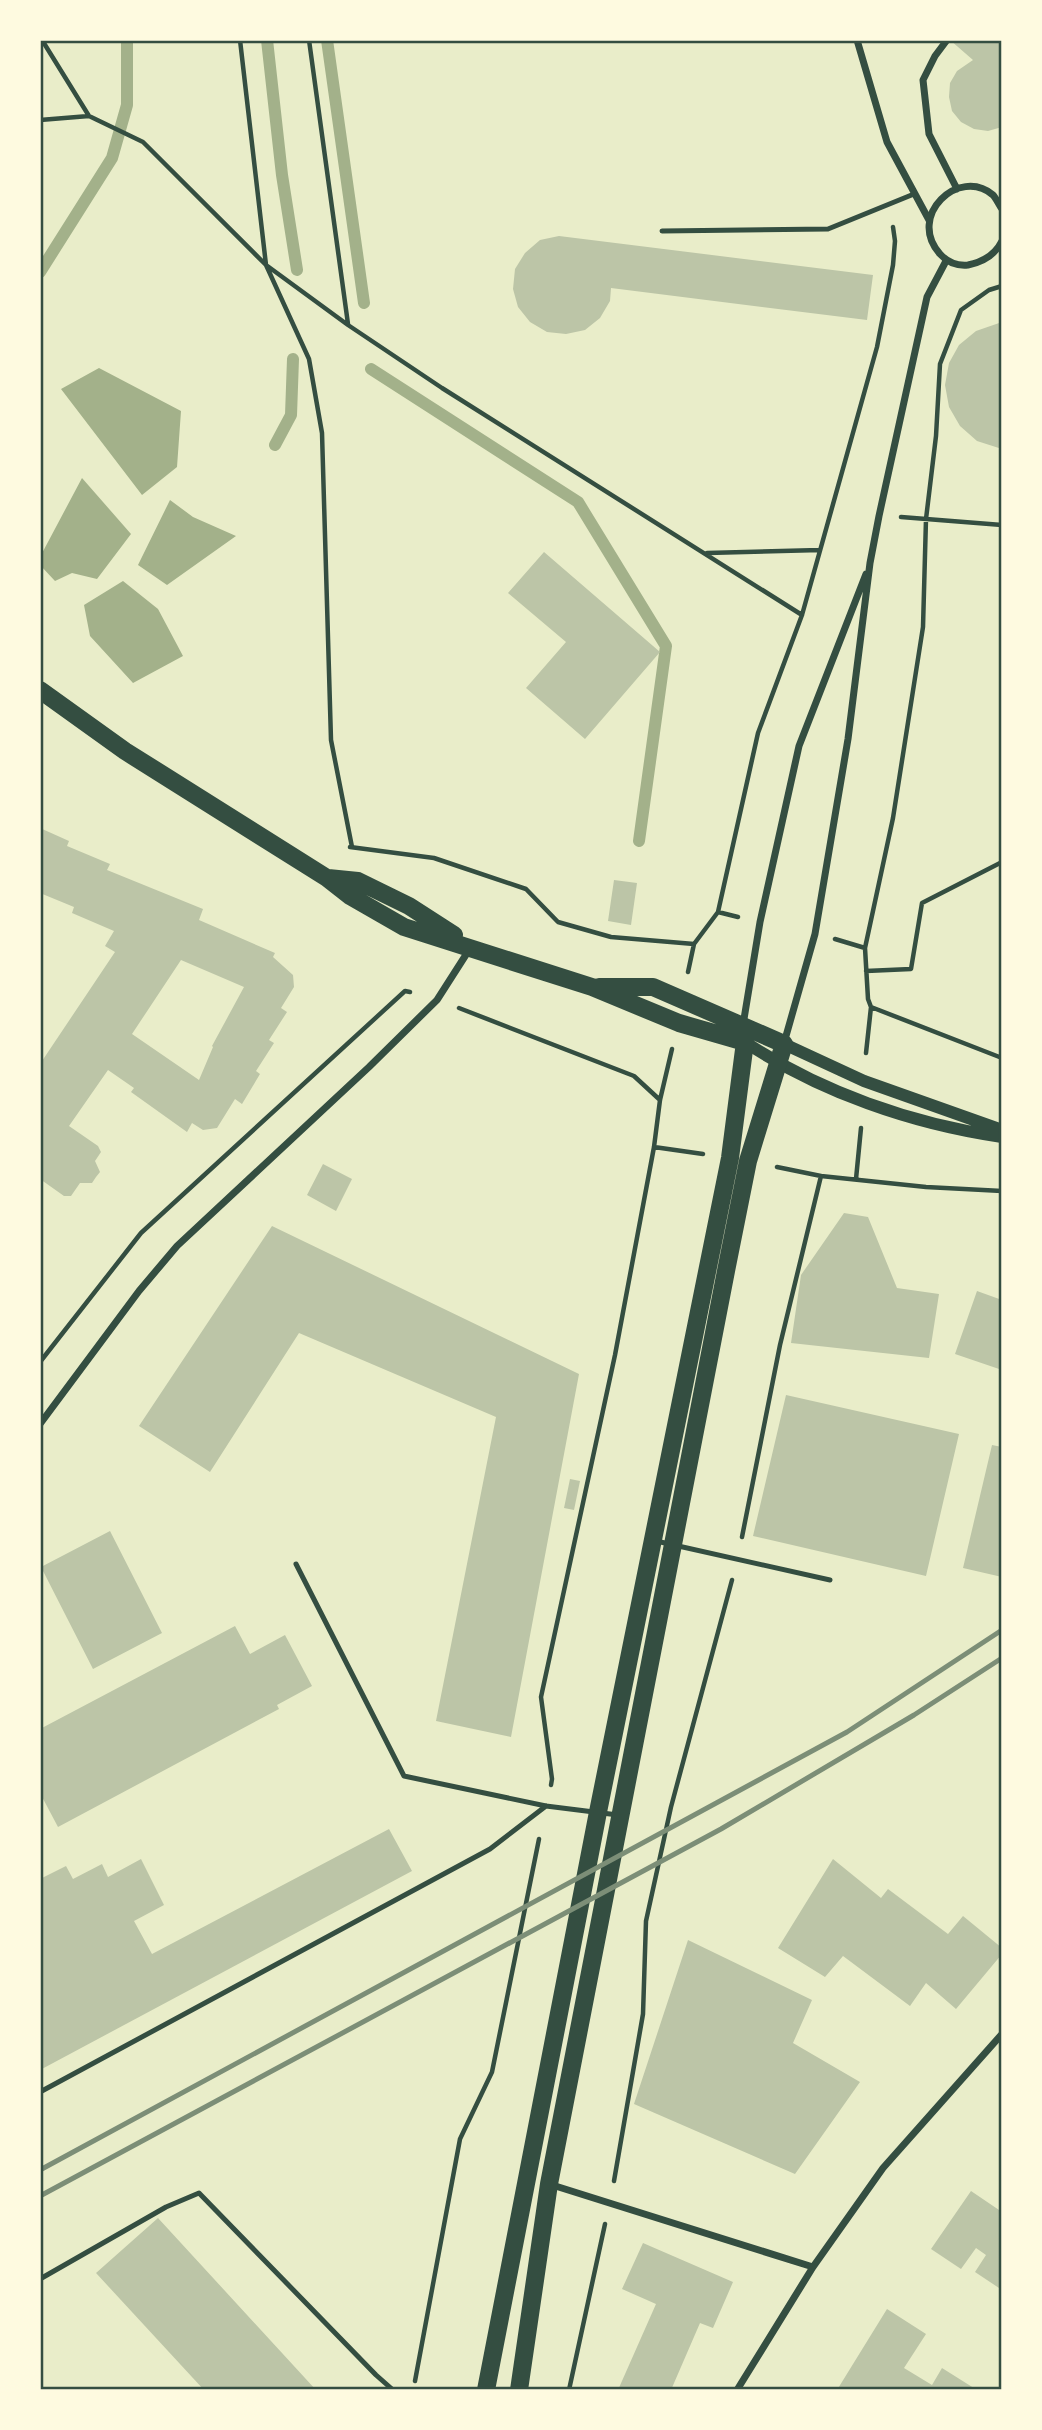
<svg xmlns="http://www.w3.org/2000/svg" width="1042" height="2430" font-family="'Golos Text',sans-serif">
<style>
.water{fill:#a3b18a}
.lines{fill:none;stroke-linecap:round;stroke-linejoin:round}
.stream{stroke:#a3b18a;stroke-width:12}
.building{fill:#bcc5a7;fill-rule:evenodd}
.path{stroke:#344e41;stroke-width:4.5}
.service{stroke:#344e41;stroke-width:5}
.minor{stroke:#344e41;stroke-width:7}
.tertiary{stroke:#344e41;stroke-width:12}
.primary{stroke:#344e41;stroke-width:18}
.rail{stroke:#7c8e77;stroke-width:5}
.neatline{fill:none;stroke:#344e41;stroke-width:2.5}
</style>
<rect width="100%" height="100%" fill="#e9edc9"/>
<!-- water -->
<path class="water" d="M99,368L181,411L177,467L142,495L61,389Z
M82,478L131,534L97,579L72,573L55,581L40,565V557Z
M170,500L193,517L236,536L167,585L138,565Z
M123,581L158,609L183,656L133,683L90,636L84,605Z"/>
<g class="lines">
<!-- stream -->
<path class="stream" d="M267,40L282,175L297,270
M327,40L364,303
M40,272L112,158L127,105V40
M371,369L578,502L666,646L639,841
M275,445L291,415L293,359"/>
</g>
<!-- building -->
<path class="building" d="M950,40H1002V127L988,131L974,129L961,122L952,111L949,97L950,83L957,71L973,60Z
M559,236L873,275L867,320L611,288L610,301L600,318L585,330L566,334L547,332L530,322L518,307L513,289L515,269L525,253L540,240Z
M1002,322V449L977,441L960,426L949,407L945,385L949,363L959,345L976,331Z
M544,552L660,652L585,739L526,688L566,642L508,593Z
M40,828L69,841L67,846L110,864L107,870L203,909L199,920L275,953L273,957L293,975L294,987L281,1008L287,1012L269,1040L274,1043L256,1071L260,1074L242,1104L235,1099L217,1128L203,1130L192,1123L187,1132L131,1092L134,1088L108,1070L69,1126L98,1146L101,1152L95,1161L100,1172L96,1177L92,1183H80L71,1196H64L40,1179V1064L115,952L105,946L114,931L72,913L74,907L40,893ZM181,960L244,987L212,1046L213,1047L199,1080L132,1034Z
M614,880L637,883L631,925L608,921Z
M323,1164L352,1179L336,1211L307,1195Z
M844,1213L868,1217L897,1288L939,1294L929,1358L791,1343L801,1275Z
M272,1226L579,1374L511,1737L436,1721L496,1417L299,1333L210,1472L139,1426Z
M977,1291L1002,1300V1370L955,1354Z
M786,1395L959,1434L926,1576L753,1536Z
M992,1445L1002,1447V1577L963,1568Z
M570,1479L580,1481L574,1510L564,1508Z
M110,1531L162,1633L93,1669L41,1567Z
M235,1626L250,1654L285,1635L312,1686L277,1705L279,1709L58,1827L40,1793V1729Z
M389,1829L412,1871L40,2070V1879L66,1866L73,1879L102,1864L108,1877L141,1859L164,1905L134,1921L152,1954Z
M833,1859L881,1898L888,1889L948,1934L963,1916L1002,1948V1954L956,2009L926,1983L910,2006L843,1956L825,1977L778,1948Z
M688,1940L812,2000L793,2043L860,2082L795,2174L634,2104Z
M971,2191L1002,2212V2290L975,2272L986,2255L976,2248L961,2269L931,2249Z
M158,2218L316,2390H204L96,2273Z
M643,2243L733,2282L713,2328L700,2323L671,2390H618L656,2304L622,2289Z
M887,2309L926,2334L904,2368L932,2385L942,2368L977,2390H837Z"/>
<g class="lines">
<!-- path -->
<path class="path" d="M42,40L89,116
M240,40L266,265L309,359L322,433L331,740L352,847
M309,40L348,324
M40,120L89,116L143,142L266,265L348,325L442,388L802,615
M901,517L1002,525
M707,553L820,550
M350,847L434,858L526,889L558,922L611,937L694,944
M718,912L738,917
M835,939L865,948
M866,971L911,969L922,903L1002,862
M688,972L694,944L718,912L758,733L802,615L877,347L893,265L895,241L893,227
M871,1007L1002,1058
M459,1008L634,1076L660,1100
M866,1053L871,1007L868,999L865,948L893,818L923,627L926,519L936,436L940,364L961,310L989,290L1002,286
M654,1147L703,1154
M777,1167L821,1176L926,1187L1002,1191
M856,1179L861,1128
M40,1362L141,1233L405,991L410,992
M742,1537L780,1345L821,1176
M551,1785L552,1779L541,1697L615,1355L654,1147L660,1100L672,1049
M614,2181L643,2014L646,1921L671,1807L732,1580
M415,2381L460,2139L492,2072L539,1839
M569,2390L605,2224"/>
<!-- service -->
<path class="service" d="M662,231L828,229L914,194
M656,1541L830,1580
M296,1564L404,1776L546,1806L618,1815
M40,2092L490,1849L546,1806
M40,2279L166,2207L199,2193L376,2375L393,2390"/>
<!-- minor -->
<path class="minor" d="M857,40L887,142L929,220
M947,40L935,56L923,80L929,134L957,189
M1002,209C999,205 996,198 993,195C959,166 906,216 940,254C948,263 957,266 968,265C983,262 995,255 1002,241
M743,1025L760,922L799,746L866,574
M784,1043L815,934L848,739L870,563L879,516L927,297L946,261
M40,1424L139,1291L177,1246L369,1067L437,1000L469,950
M549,2184L813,2267
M737,2390L813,2267L883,2168L1002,2034"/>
<!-- tertiary -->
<path class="tertiary" d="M744,1036L745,1042C820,1092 912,1124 1002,1137
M784,1044L864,1081L1002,1130"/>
<!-- primary -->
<path class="primary" d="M40,690L125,751L327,878L350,896L404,927L592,987L679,1023L745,1042L730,1158L598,1812L486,2390
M328,878L358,881L409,906L454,935
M519,2390L549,2184L726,1271L748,1161L784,1044L653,987H599"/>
<!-- rail -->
<path class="rail" d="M40,2170L847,1732L1002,1630
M40,2196L721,1829L914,1715L1002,1658"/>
</g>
<!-- border -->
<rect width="1042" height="2430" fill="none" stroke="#fefae0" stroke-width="84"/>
<rect x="42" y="42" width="958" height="2346" class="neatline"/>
</svg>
